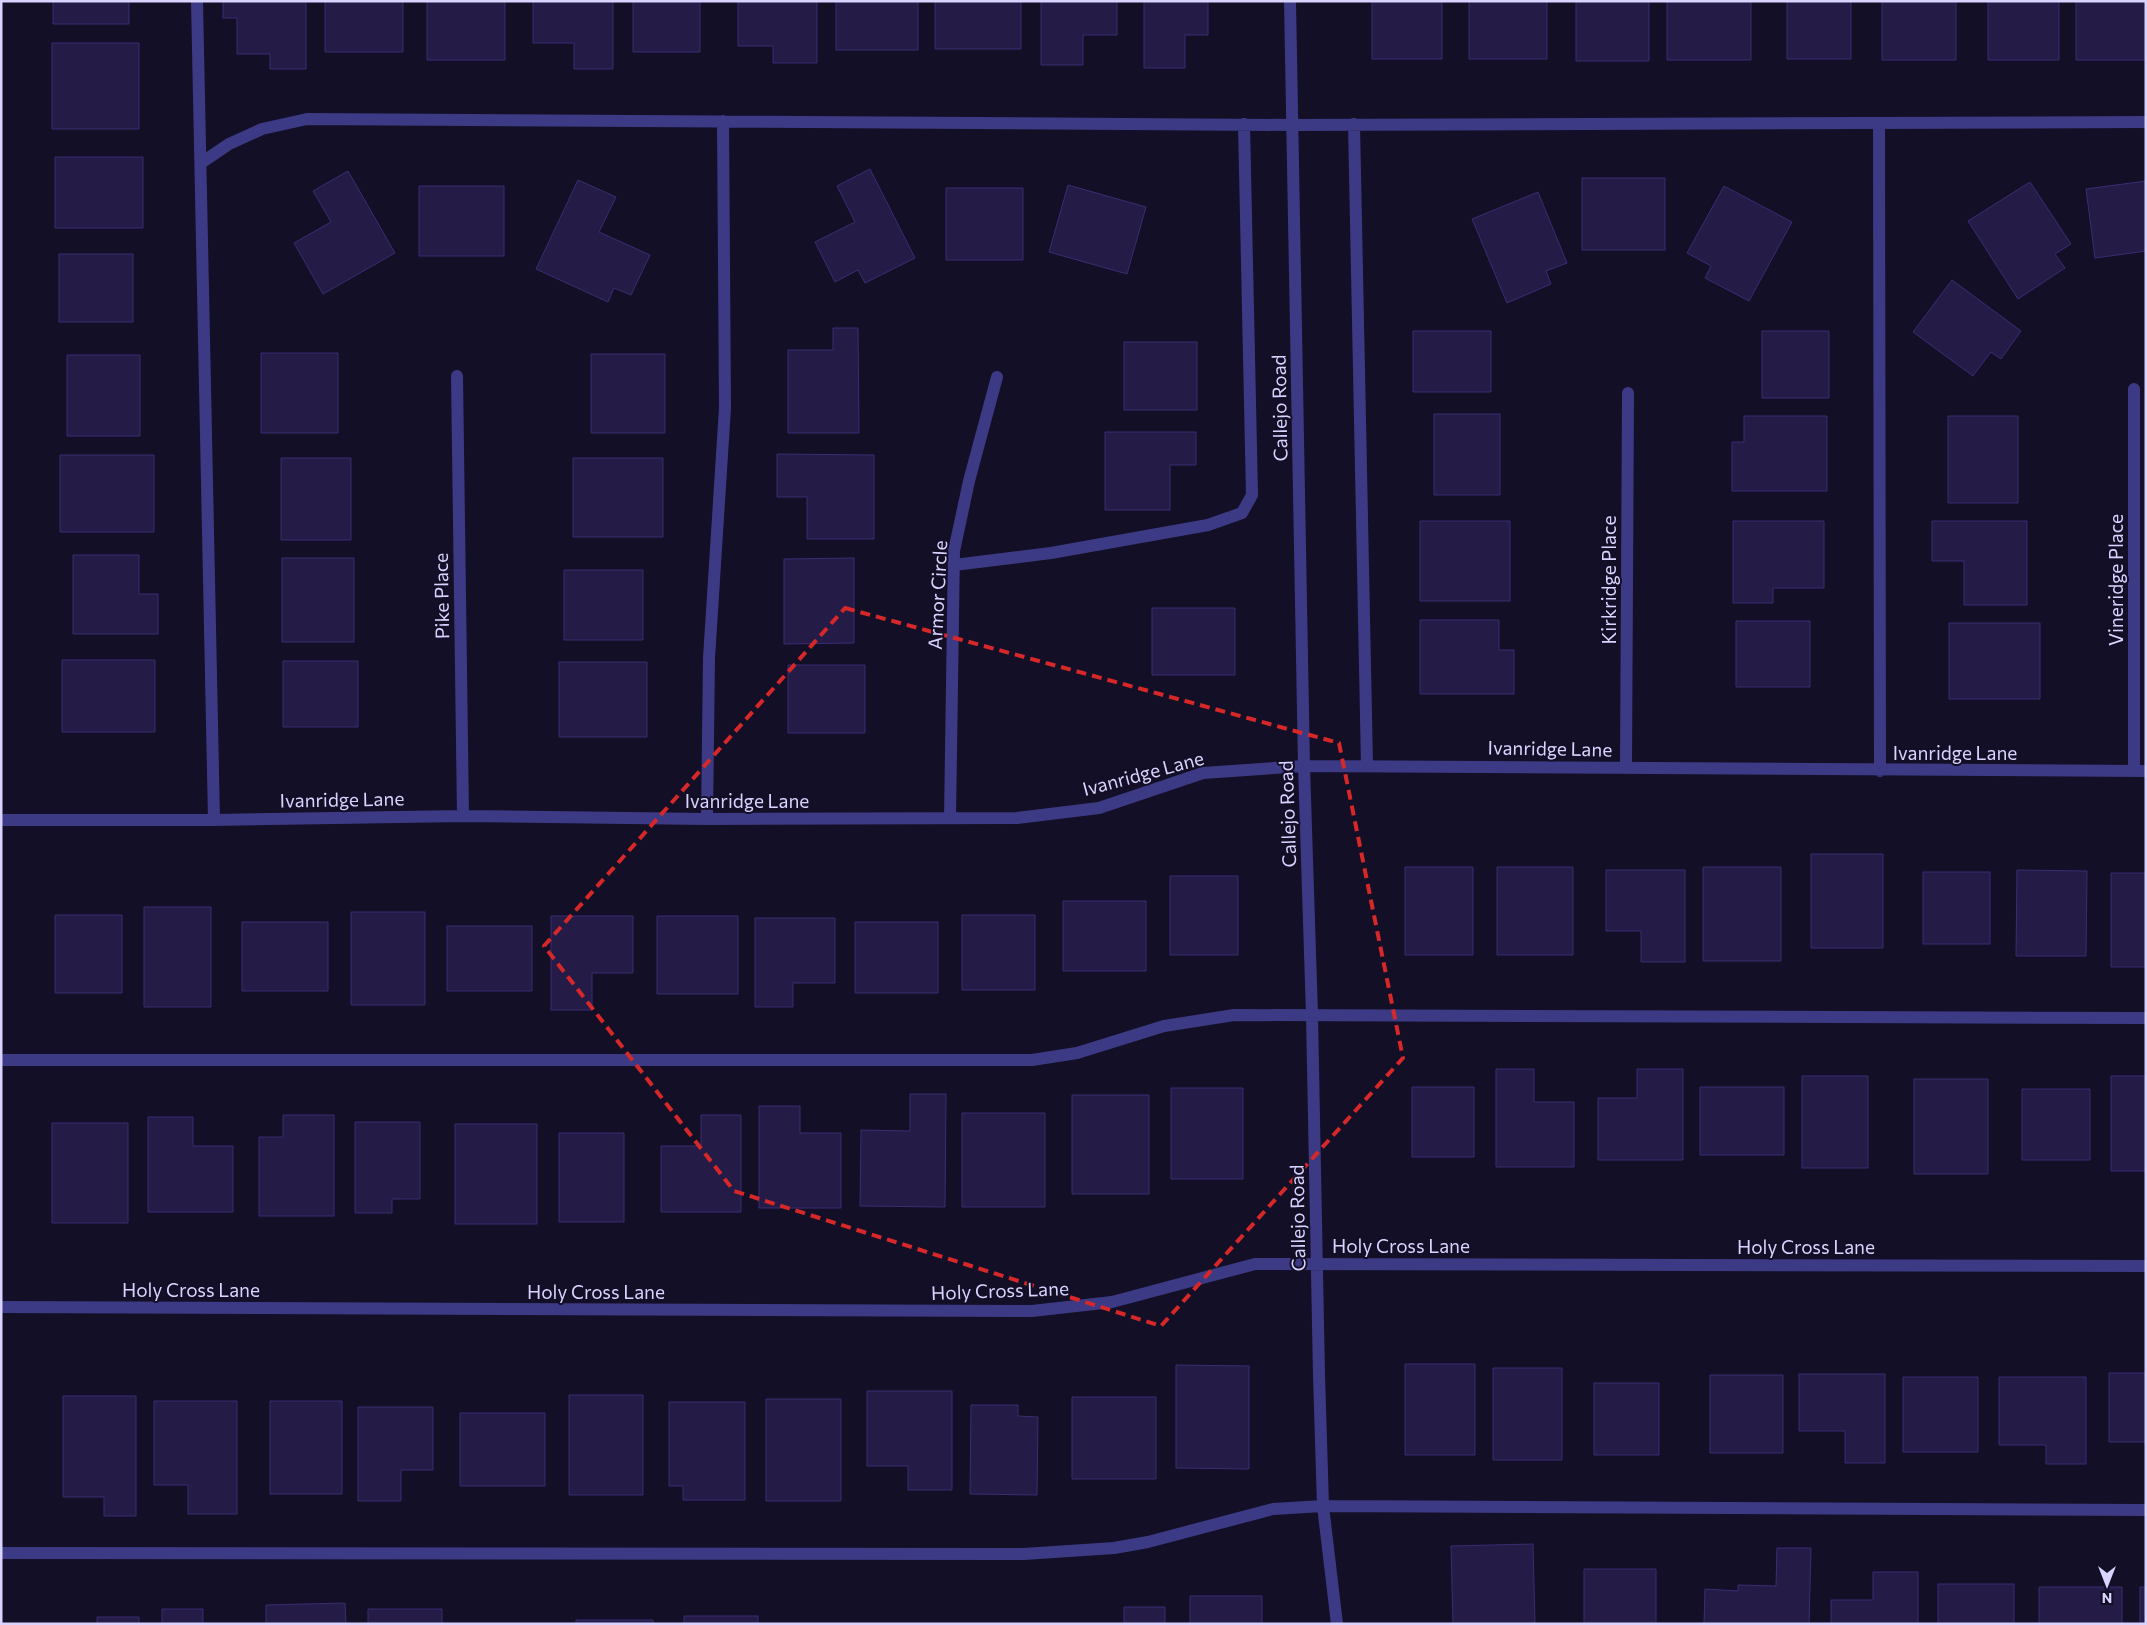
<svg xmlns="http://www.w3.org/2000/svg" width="2147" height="1625" font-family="Commissioner,sans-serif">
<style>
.building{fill:#241b47;stroke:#3b2d73}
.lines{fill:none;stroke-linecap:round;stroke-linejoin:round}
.minor{stroke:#3d3a85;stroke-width:12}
.marked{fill:none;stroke:#d62828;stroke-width:4;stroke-dasharray:10 6;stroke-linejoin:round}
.labels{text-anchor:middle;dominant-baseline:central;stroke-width:4;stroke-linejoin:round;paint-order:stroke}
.street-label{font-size:19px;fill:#d9d4ff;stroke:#130f26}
</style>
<rect width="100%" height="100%" fill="#130f26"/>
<!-- building -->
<path class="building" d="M53,1H129V24H53Z
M223,1H306V69H270V54H237V18H223Z
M325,1H403V52H325Z
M427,1H505V60H427Z
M533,1H613V69H574V43H533Z
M633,1H700V52H633Z
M738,1H817V63H773V46H738Z
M836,1H918V50H836Z
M935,1H1021V49H935Z
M1041,1H1117V35H1083V65H1041Z
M1144,1H1208V35H1185V68H1144Z
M1372,1H1442V59H1372Z
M1469,1H1547V59H1469Z
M1576,1H1649V61H1576Z
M1667,1H1751V60H1667Z
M1787,1H1851V59H1787Z
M1882,1H1956V60H1882Z
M1988,1H2059V60H1988Z
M2076,1H2146V60H2076Z
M52,43H139V129H52Z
M55,157H143V228H55Z
M870,169L915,258L865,283L858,270L835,282L815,242L855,222L837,186Z
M348,171L395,253L323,294L294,243L331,222L313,191Z
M1582,178H1665V250H1582Z
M578,180L616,197L599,232L650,255L631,295L614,288L608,302L536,269Z
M2146,181V251L2095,258L2086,189Z
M2030,182L2071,244L2055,254L2065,268L2018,299L1968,221Z
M1068,185L1146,207L1127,274L1049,252Z
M419,186H504V256H419Z
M1724,186L1792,222L1749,301L1705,278L1711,266L1687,253Z
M946,188H1023V260H946Z
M1538,192L1567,263L1546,271L1551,284L1507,303L1472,219Z
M59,254H133V322H59Z
M1952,280L2021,331L2001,359L1991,352L1973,376L1913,332Z
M833,328H858L859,433H788V350H833Z
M1413,331H1491V392H1413Z
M1762,331H1829V398H1762Z
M1124,342H1197V410H1124Z
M261,353H338V433H261Z
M591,354H665V433H591Z
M67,355H140V436H67Z
M1434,414H1500V495H1434Z
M1744,416H1827V491H1732V442H1744Z
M1948,416H2018V503H1948Z
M1105,432H1196V465H1170V510H1105Z
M777,454L874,455V539H807V497H777Z
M60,455H154V532H60Z
M281,458H351V540H281Z
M573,458H663V537H573Z
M1420,521H1510V601H1420Z
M1733,521H1824V588H1773V603H1733Z
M1932,521H2027V605H1964V561H1932Z
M73,555H139V594H158V634H73Z
M282,558H354V642H282Z
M854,558V643L784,644V559Z
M564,570H643V640H564Z
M1152,608H1235V675H1152Z
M1420,620H1499V650H1514V694H1420Z
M1736,621H1810V687H1736Z
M1949,623H2040V699H1949Z
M62,660H155V732H62Z
M283,661H358V727H283Z
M559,662H647V737H559Z
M788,665H865V733H788Z
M1811,854H1883V948H1811Z
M1405,867H1473V955H1405Z
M1497,867H1573V955H1497Z
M1703,867H1781V961H1703Z
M1606,870H1685V962H1641V931H1606Z
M2017,870L2087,871L2086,956H2016Z
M1923,872H1990V944H1923Z
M2111,873H2146V967H2111Z
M1170,876H1238V955H1170Z
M1063,901H1146V971H1063Z
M144,907H211V1007H144Z
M351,912H425V1005H351Z
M55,915H122V993H55Z
M962,915H1035V990H962Z
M551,916H633V973H592V1010H551Z
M657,916H738V994H657Z
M755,918H835V983H793V1007H755Z
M242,922H328V991H242Z
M855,922H938V993H855Z
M447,926H532V991H447Z
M1496,1069H1534V1102H1574V1167H1496Z
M1637,1069H1683V1160H1598V1098H1637Z
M1802,1076H1868V1168H1802Z
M2111,1076H2146V1171H2111Z
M1914,1079H1988V1174H1914Z
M1412,1087H1474V1157H1412Z
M1700,1087H1784V1155H1700Z
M1171,1088H1243V1179H1171Z
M2022,1089H2090V1160H2022Z
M910,1094H946L945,1207L860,1206L861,1130L910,1131Z
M1072,1095H1149V1194H1072Z
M759,1106H800V1133H841V1208H759Z
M962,1113H1045V1207H962Z
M283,1115H334V1216H259V1137H283Z
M701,1115H741V1212H661V1146H701Z
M148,1117H193V1146H233V1212H148Z
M355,1122H420V1199H392V1213H355Z
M52,1123H128V1223H52Z
M455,1124H537V1224H455Z
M559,1133H624V1222H559Z
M1405,1364H1475V1455H1405Z
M1176,1365L1249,1366V1469L1176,1468Z
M1493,1368H1562V1460H1493Z
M2109,1373H2146V1442H2109Z
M1799,1374H1885V1463H1845V1431H1799Z
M1710,1375H1783V1453H1710Z
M1903,1377H1978V1452H1903Z
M1999,1377H2086V1464H2046V1445H1999Z
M1594,1383H1659V1455H1594Z
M867,1391H952V1490H908V1466H867Z
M569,1395H643V1495H569Z
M63,1396H136V1516H104V1497H63Z
M1072,1397H1156V1479H1072Z
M766,1399H841V1501H766Z
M154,1401H237V1514H188V1485H154Z
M270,1401H342V1494H270Z
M669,1402H745V1500H683V1486H669Z
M971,1405H1018V1416L1038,1417L1037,1495L970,1494Z
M358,1407H433V1470H401V1501H358Z
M460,1413H545V1486H460Z
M1533,1544L1535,1624H1453L1451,1546Z
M1777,1548H1811L1809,1624H1704L1705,1589L1738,1591V1585L1776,1586Z
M1584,1569H1656V1624H1584Z
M1873,1572H1918V1624H1831V1600H1873Z
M1938,1584H2014V1624H1938Z
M2039,1587H2122V1624H2039Z
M2140,1587H2146V1624H2140Z
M1190,1596H1262V1624H1190Z
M345,1603L346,1624H266V1605Z
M1124,1607H1165V1624H1124Z
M162,1609H203V1624H162Z
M368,1609H442V1624H368Z
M684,1616H758V1624H684Z
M97,1617H139V1624H97Z
M576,1620H653V1624H576Z"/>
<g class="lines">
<!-- minor -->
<path class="minor" d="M197,1L214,820
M1290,1L1304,766L1312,1015L1319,1375L1323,1506L1337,1624
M1879,123L1880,771
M1354,124L1367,765
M201,163L229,144L262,129L307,119L1292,125L2146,122
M457,376L463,816
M2134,389V771
M954,565L1051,553L1208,525L1242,513L1252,495L1244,124
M1626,768L1628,393
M950,818L954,551L969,481L997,377
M707,819L709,658L725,408L723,121
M1,820H214L463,816L707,819L1017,818L1099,808L1203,773L1304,766L2146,771
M1,1060H1032L1077,1053L1164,1026L1234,1015L2146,1018
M1,1307L1032,1311L1112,1302L1255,1264L2146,1266
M1,1553L1024,1554L1114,1548L1148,1542L1273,1509L1323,1506L2146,1510"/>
</g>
<!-- marked area -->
<path class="marked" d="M845,608L1339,743L1403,1058L1161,1326L734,1191L544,946Z"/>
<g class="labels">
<!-- street labels -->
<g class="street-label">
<text transform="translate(1279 408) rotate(-91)">Callejo Road</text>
<text transform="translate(1608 580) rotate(-90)">Kirkridge Place</text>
<text transform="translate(2115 580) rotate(-90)">Vineridge Place</text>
<text transform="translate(937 595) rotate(-87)">Armor Circle</text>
<text transform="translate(441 596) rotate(-91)">Pike Place</text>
<text transform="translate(1550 748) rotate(1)">Ivanridge Lane</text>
<text x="1955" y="752">Ivanridge Lane</text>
<text transform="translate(1143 773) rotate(-15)">Ivanridge Lane</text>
<text transform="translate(342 799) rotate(-1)">Ivanridge Lane</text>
<text x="747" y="800">Ivanridge Lane</text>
<text transform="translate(1287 814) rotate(-92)">Callejo Road</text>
<text transform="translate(1297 1218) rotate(-91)">Callejo Road</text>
<text x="1401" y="1245">Holy Cross Lane</text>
<text x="1806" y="1246">Holy Cross Lane</text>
<text x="191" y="1289">Holy Cross Lane</text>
<text transform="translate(1000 1290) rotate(-2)">Holy Cross Lane</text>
<text x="596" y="1291">Holy Cross Lane</text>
</g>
</g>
<!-- border -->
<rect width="2147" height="1625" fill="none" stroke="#d9d4ff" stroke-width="5"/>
<!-- north arrow -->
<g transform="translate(2107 1585) rotate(180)" stroke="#130f26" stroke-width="4" paint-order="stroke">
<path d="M0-4L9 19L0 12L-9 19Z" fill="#d9d4ff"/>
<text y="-8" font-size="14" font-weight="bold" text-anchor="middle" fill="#d9d4ff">N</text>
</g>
</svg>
